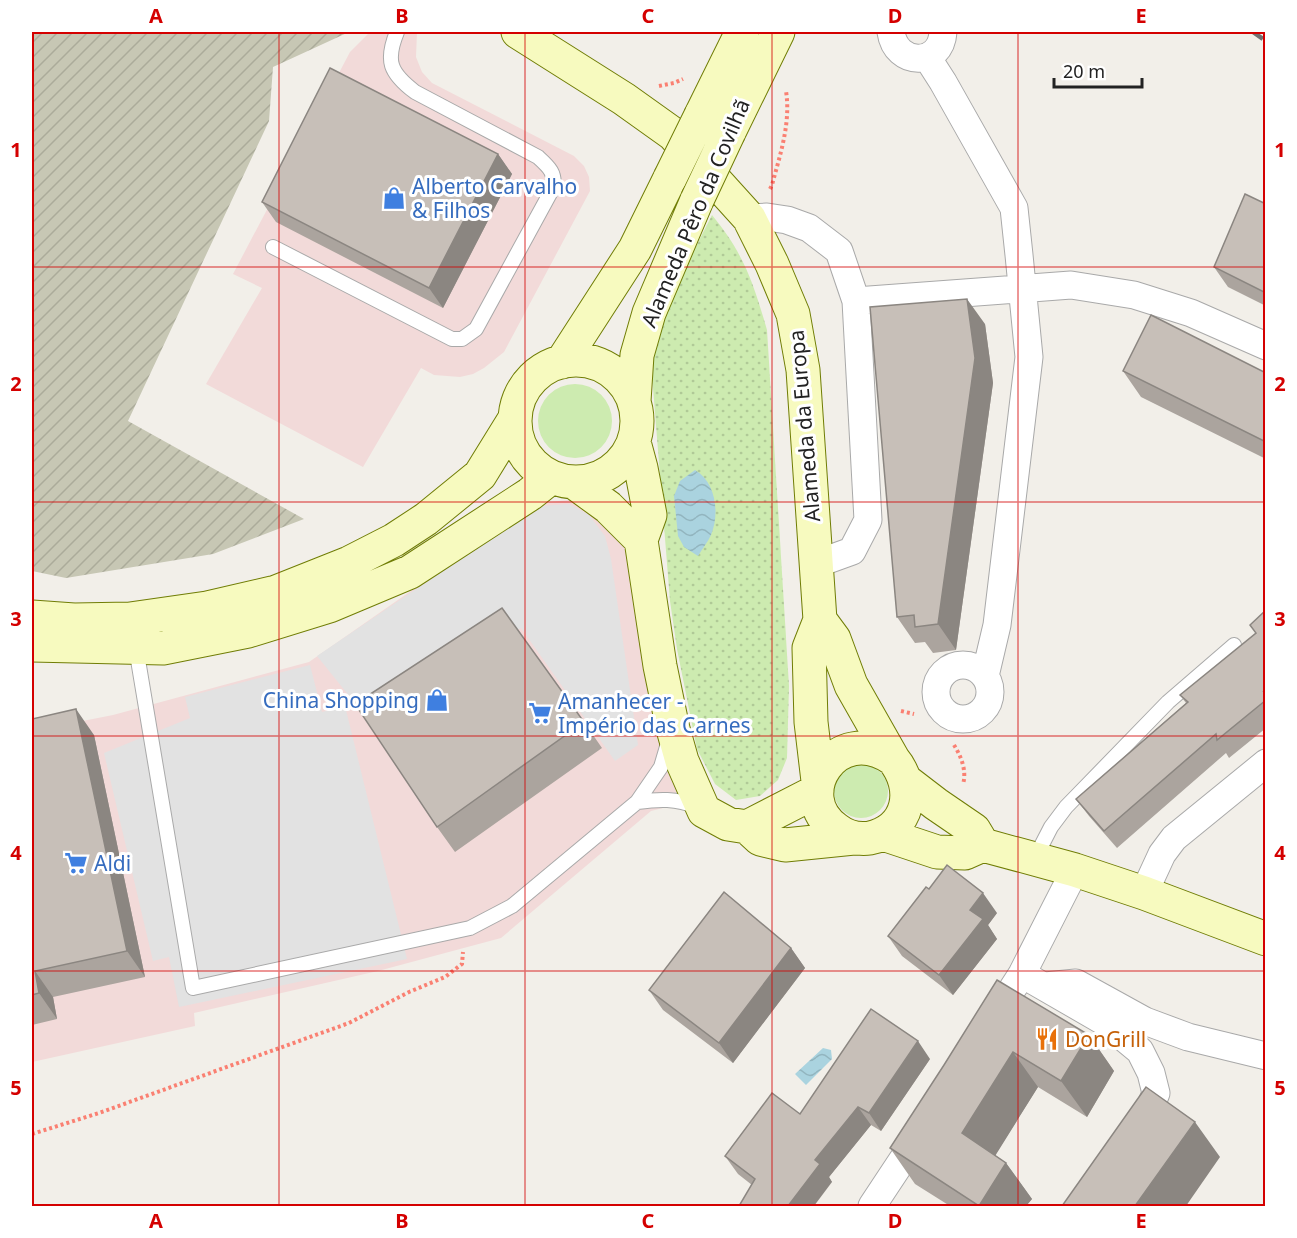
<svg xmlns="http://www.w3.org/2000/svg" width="1297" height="1238" font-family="'Noto Sans',sans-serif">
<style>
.commercial{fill:#f2dad9}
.construction{fill:url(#construction-furrows)}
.grass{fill:#cdebb0}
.garden{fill:url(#garden-dots)}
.parking{fill:#e2e2e2}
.water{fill:url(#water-waves)}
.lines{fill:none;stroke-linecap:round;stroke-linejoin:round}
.lane-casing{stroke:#a9a9a9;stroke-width:16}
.street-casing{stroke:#a9a9a9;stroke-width:29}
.secondary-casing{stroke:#707d05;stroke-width:35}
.path{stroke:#fa8072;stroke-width:4;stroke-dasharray:3 3;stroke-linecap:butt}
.lane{stroke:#fff;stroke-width:14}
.street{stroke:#fff;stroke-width:27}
.secondary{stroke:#f7fabf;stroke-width:33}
.rail{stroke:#707070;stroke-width:4.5;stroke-dasharray:12 12;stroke-linecap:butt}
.secondary-bridge-casing{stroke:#707d05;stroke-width:35;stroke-linecap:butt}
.secondary-bridge{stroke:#f7fabf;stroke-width:33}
.wall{fill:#aba49e}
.shaded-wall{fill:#8b8681}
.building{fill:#c7bfb8;stroke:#8b8681;stroke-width:1.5}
.grid{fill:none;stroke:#d40000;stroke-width:1.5;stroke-opacity:0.55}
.labels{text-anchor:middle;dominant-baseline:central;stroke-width:6;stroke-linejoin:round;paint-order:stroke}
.shop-label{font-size:21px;fill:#366cbe;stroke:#fff;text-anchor:start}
.street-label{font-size:21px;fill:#222;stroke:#fff}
.food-label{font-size:21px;fill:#c56008;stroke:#fff;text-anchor:start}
.neatline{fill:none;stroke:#d40000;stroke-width:2}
.grid-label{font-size:20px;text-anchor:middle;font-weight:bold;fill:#d40000}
</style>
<defs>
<pattern id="construction-furrows" width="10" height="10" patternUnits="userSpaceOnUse" patternTransform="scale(1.5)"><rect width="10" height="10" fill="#c7c7b4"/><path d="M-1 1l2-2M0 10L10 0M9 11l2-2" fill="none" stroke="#abab9a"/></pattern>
<pattern id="garden-dots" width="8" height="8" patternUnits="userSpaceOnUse" patternTransform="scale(1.5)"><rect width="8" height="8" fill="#cdebb0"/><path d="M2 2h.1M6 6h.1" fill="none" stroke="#b0c997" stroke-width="1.8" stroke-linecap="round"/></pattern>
<pattern id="water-waves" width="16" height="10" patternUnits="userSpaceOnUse" patternTransform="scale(1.5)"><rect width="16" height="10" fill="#aad3df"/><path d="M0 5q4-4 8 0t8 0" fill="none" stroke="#92b5bf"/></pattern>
</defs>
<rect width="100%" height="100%" fill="#f2efe9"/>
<!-- commercial -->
<path class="commercial" d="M370,32H417L416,57L422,72L432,83L574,156L584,166L589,177L590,191L504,352L484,368L473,374L460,377L434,375L421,368L363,467L206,384L262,288L233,274L350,52Z
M569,500L588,504L622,533L665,737L683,803L651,811L501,938L378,971L194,1013L195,1026L32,1062V731L113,715L309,662L537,503Z"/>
<!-- construction -->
<path class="construction" d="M32,32H349L273,67L269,121L128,421L304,519L213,554L66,578L32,571Z"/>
<!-- grass -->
<path class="grass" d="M538 421a37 37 0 1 1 74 0a37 37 0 1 1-74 0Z
M834 791a27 27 0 1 1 54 0a27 27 0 1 1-54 0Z"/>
<!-- garden -->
<path class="garden" d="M712,215C744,254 753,282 767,330L789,686L787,758L778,780L760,796L736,800L715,784L697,749L677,649L670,601L652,375L656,338L687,264Z"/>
<!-- parking -->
<path class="parking" d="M569,504L589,515L605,536L611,559L638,745L615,761L521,628L371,723L317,656L539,506Z
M310,665L322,712L345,706L407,959L179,1007L169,957L153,961L104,753L190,718L185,697Z"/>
<!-- water -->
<path class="water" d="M695,470C716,482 720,514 711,535C708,542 702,549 698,556L684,547L678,536L674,496L680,481Z
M823,1048L831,1050L832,1059L806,1085L795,1074Z"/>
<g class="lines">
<!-- lane casing -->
<g class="lane-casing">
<path id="lane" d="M273,247L452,339H462L476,329L553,188C556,173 549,167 538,157L415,92C390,73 385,61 397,32
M136,648L193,988L470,928L512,906L637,802L661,767L669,740
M637,802C659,799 676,798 697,807
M1034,860L1051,827L1066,807L1168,702L1234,645"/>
</g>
<!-- street casing -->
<g class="street-casing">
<path id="street" d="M891,32C896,67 941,67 943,32
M927,57L943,82L1014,208L1019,255L1029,357L997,625L985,676
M749,218L767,217L787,220L809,228L839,251L856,301L868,520L852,551L816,564
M856,301L1071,285L1134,295L1191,313L1266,346
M936 692a27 27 0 1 1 54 0a27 27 0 1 1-54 0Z
M1144,893L1162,854L1174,838L1266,763
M1022,974L1105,1022L1140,1051L1151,1073L1156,1093L1148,1113L1138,1126
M1045,986L1076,983L1145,1021L1188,1037L1266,1056
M993,1019L1022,974L1075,870
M872,1206L921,1132"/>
</g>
<!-- secondary casing -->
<g class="secondary-casing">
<path id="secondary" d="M518,32L624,99L673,134L749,218L772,264L793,314L803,370L820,620L809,648L811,722L818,781
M701,115L742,32
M729,132L778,32
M515 421a61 61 0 1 1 122 0a61 61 0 1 1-122 0Z
M562,362L635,249L670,178
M634,401L637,355L649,313L697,200
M634,442L641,468L650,515L641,540L660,666L673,729L682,761L704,811L728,824L747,827L760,839L785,845L854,838
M575,483L608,507L641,540
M32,617L74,620L130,619L207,608L276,592L349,563L394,540L426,519L480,475L514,420
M820,620L834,639L851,685L893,759C917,788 910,829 870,838C858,840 845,836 836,829C789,796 836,720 893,759
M32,645L163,648L248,631L329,606L410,572L530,494L550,478
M906,781L936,804L974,830L983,845
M747,827L817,791
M883,834L937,852L965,853L983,845L1075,870L1144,893L1266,939"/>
</g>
<!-- path -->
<path class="path" d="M659,86L674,83L683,79
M770,189L772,185C780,155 791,123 786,91
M901,711L914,714
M954,745C961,756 967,771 963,784
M32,1134L99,1113L349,1023L409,992L445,977L462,964L463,952"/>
<!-- lane -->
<use href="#lane" class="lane"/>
<!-- street -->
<use href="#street" class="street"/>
<!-- secondary -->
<use href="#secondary" class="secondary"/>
<!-- rail -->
<path class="rail" d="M1253,32L1266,41"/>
<!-- secondary-bridge casing -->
<g class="secondary-bridge-casing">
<path id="secondary-bridge" d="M670,178L701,115
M697,200L729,132"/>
</g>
<!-- secondary-bridge -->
<use href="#secondary-bridge" class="secondary-bridge"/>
</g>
<!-- wall -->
<path class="wall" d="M498,154L512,174L443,308L276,222L262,202Z
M1266,204V306L1228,287L1214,267Z
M985,324L993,383L956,650L933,653L925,642L915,643L897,617Z
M1123,371L1266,373V459L1141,397Z
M1266,610V728L1229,758L1226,753L1117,848L1089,816L1076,799L1186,703L1180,695L1256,634Z
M32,719L94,735L145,977L53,997L57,1019L32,1025Z
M584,722L602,748L455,852L437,827Z
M997,913L988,925L997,939L953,995L902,956L888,936Z
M791,948L805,968L733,1063L663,1010L649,990Z
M1089,1035L1114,1071L1087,1117L1038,1087L995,1155L1006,1163L1032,1199L1026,1206H950L915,1184L890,1148L944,1065Z
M930,1059L881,1131L871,1125L829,1177L832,1182L752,1185L738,1174L725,1156L800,1114Z"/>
<!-- shaded-wall -->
<path class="shaded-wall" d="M498,154L512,174L443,308L429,288Z
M967,299L985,324L993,383L956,650L938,624Z
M76,709L94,735L145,977L127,951Z
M983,893L997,913L988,925L997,939L953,995L939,975L970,910Z
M791,948L805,968L733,1063L719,1043Z
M35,971L53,997L57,1019L39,993Z
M1089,1035L1114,1071L1087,1117L1061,1081Z
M918,1041L930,1059L881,1131L869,1113Z
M1013,1052L1038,1087L987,1169L962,1133Z
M858,1107L871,1125L829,1177L832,1182L814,1206H788L815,1160Z
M1195,1122L1220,1157L1186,1206H1135Z
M1006,1163L1032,1199L1026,1206H979Z"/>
<!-- building -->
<path class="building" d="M330,68L498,154L429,288L262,202Z
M1245,194L1266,204V293L1214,267Z
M967,299L975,358L938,624L915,627L914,615L897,617L870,307Z
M1151,315L1266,373V442L1123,371Z
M502,608L584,722L437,827L355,704Z
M1266,610V692H1264L1266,694V700L1217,740L1216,734L1104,831L1076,799L1188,702L1180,695L1256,633L1250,625Z
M76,709L127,951L35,971L39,993L32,995V719Z
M947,865L983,893L970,910L983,919L939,975L888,936L926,887L929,889Z
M724,892L791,948L719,1043L649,990Z
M997,980L1089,1035L1061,1081L1013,1052L962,1133L1006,1163L979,1206L890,1148L944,1065Z
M871,1009L918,1041L869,1113L858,1107L815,1160L820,1164L788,1206H739L755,1179L725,1156L772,1093L800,1114Z
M1146,1087L1195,1122L1135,1206H1062Z"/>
<!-- grid -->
<path class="grid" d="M279,32V1206M525,32V1206M772,32V1206M1018,32V1206M32,267H1266M32,502H1266M32,736H1266M32,971H1266"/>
<!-- icons -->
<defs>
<g id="shop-bare" transform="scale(1.8)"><path d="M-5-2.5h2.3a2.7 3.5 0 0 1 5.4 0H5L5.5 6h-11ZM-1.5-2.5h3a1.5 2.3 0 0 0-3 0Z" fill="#3f7fe0" stroke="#fff" stroke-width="2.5" paint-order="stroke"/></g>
<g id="supermarket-bare" transform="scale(1.8)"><path d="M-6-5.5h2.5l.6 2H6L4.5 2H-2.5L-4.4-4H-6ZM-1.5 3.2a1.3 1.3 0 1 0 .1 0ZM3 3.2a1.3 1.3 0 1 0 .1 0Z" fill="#3f7fe0" stroke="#fff" stroke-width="2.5" paint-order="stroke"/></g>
<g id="restaurant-bare" transform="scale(1.8)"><path d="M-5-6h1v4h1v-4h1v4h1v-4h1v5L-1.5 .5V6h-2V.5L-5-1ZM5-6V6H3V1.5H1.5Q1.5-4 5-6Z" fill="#e8710a" stroke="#fff" stroke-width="2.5" paint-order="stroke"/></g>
</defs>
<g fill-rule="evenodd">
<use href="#shop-bare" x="394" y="198"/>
<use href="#shop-bare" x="437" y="700"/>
<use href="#supermarket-bare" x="540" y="713"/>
<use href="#supermarket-bare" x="76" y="863"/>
<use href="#restaurant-bare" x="1047" y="1039"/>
</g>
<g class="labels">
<!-- shop labels -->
<g class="shop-label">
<text x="412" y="186">Alberto Carvalho<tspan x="412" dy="24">&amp; Filhos</tspan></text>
<text x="419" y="700" text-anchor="end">China Shopping</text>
<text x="558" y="701">Amanhecer -<tspan x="558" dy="24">Império das Carnes</tspan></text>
<text x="94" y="863">Aldi</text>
</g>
<!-- street labels -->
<g class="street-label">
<text transform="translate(695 213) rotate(-67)">Alameda Pêro da Covilhã</text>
<text transform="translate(804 426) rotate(-95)">Alameda da Europa</text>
</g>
<!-- food labels -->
<g class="food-label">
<text x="1065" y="1039">DonGrill</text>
</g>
</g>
<!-- border -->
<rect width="1297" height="1238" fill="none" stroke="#ffffff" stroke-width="66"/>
<!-- scale -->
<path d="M1054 78v9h88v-9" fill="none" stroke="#222222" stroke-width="3"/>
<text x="1063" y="78" font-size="18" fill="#222222" stroke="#ffffff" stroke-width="4.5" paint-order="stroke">20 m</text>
<rect x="33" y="33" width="1231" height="1172" class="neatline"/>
<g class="grid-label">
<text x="156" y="23">A</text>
<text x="402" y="23">B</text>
<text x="648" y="23">C</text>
<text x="895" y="23">D</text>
<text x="1141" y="23">E</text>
<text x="16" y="157">1</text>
<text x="1280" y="157">1</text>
<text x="16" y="391">2</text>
<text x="1280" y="391">2</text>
<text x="16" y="626">3</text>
<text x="1280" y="626">3</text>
<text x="16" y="860">4</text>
<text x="1280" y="860">4</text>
<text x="16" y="1095">5</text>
<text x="1280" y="1095">5</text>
<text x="156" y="1228">A</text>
<text x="402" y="1228">B</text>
<text x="648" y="1228">C</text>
<text x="895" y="1228">D</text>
<text x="1141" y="1228">E</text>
</g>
</svg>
